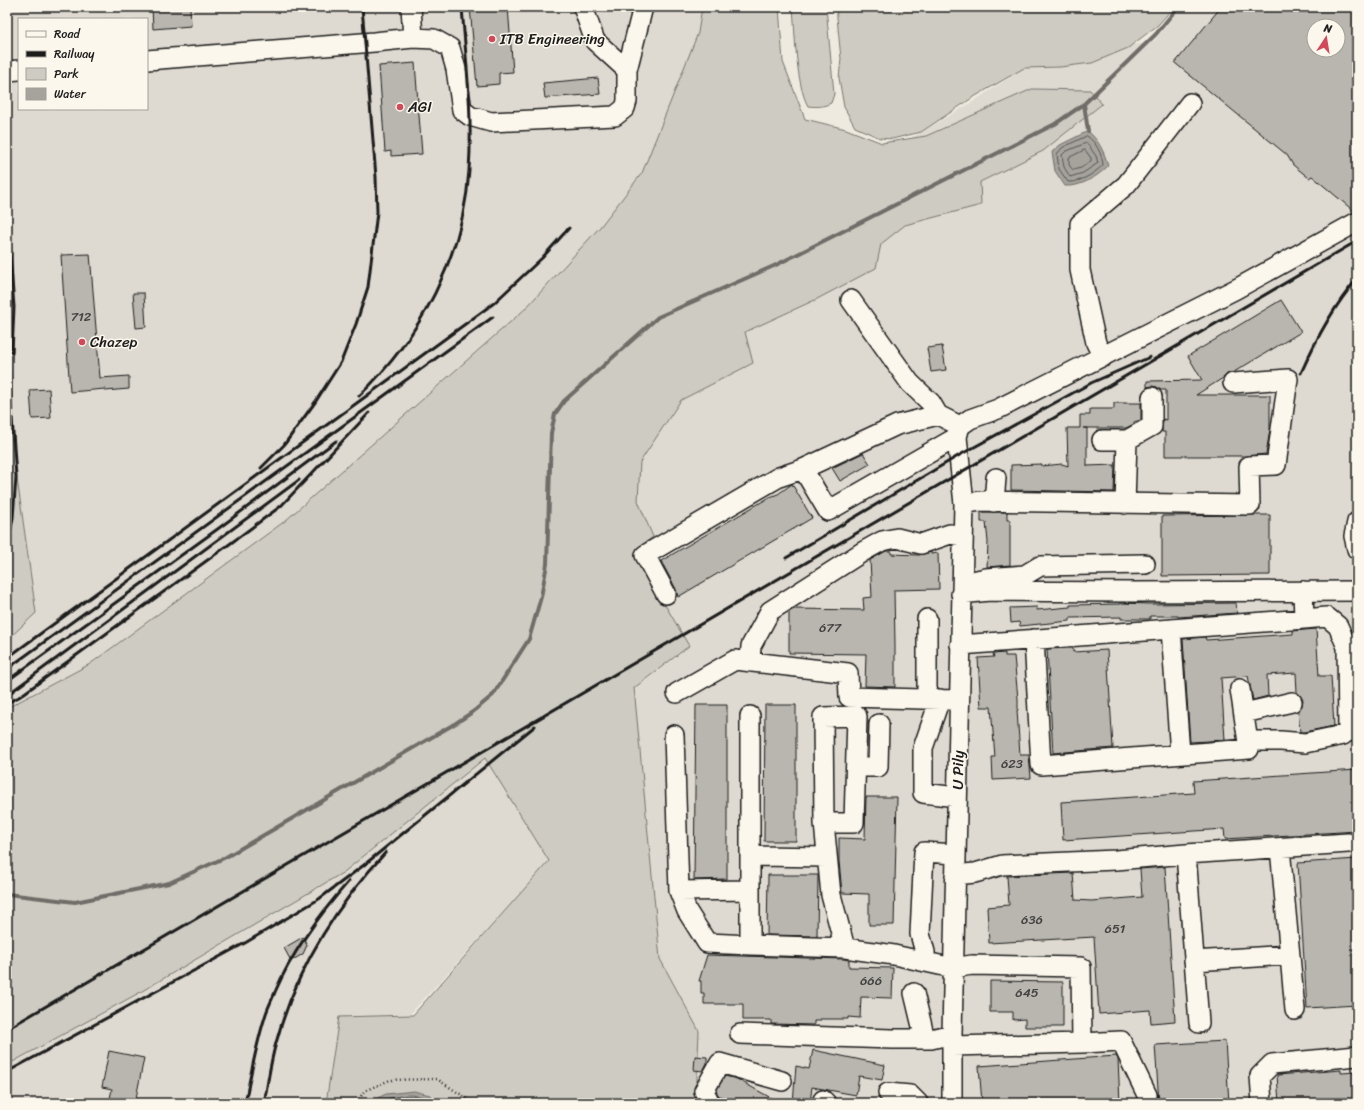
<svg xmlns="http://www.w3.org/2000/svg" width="1364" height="1110" font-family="Sriracha,sans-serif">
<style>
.built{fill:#dedad1;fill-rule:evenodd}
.green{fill:#ceccc2;stroke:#75746f}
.water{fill:#a6a39d;stroke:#6f6d69}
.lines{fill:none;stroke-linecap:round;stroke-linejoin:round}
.shore{stroke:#535250;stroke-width:1}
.stream{stroke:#6f6d69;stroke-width:4}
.building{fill:#b9b6af;stroke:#1c1c1c;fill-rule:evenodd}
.minor-casing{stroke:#1c1c1c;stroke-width:22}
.path{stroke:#1c1c1c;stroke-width:2.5;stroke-dasharray:1 3;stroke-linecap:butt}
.minor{stroke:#fbf7ec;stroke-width:19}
.rail{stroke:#1c1c1c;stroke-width:3}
.poi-dot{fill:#d1495b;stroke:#fbf7ec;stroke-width:1.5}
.labels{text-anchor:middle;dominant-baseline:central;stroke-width:3;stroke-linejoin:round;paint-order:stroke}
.number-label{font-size:13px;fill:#434241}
.poi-label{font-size:15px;fill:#1c1c1c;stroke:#fbf7ec;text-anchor:start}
.street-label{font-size:15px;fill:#1c1c1c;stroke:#fbf7ec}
</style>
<rect width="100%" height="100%" fill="#eeeadf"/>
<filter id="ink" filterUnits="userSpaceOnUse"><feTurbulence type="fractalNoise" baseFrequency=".025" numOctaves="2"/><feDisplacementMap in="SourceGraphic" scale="8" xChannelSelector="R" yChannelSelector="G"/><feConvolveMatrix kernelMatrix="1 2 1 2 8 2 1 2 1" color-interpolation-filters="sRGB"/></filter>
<g filter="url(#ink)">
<!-- built -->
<path class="built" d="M7,7H729L622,294L860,134L871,145L890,150L971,103L1024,68L1060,67L1092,63L1130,46L1154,41L1181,7H1357V1103H679L538,875L328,1103H7ZM19,19H147V109H19ZM1314,26H1338V50H1314Z"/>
<!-- green -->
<path class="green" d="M702,7H779L783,62L805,119L846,129L882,143L926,136L1032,89L1090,90L1102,104L1043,151L980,182L981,205L905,225L881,244L876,268L817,299L745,332L753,363L681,400L640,462L638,501L653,537L636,549L638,558L689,646L634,688L660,959L699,1031L696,1103H434L429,1095L367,1102V1103H326L339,1017L413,1015L549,861L485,758L344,872L137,994L7,1065V708L90,664L285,521L525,309L600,227L642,173L698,33Z
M793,7H826L834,94L831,103C823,107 817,107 808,106C796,85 795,32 793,7Z
M836,7H1174L1158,25L1128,48L1092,63L1060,67L1024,68L972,98L921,132L892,139L880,138L855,127L844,107L839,78L841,59Z
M7,407L36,613L7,640Z"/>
<!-- water -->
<path class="water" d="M1088,131C1099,141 1104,151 1108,166C1097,177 1081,187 1065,186L1055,171L1052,152L1060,145Z
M414,1091L430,1095L434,1103H367L386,1094Z"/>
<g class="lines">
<!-- shore -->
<path class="shore" d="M1087,136C1096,142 1102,154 1103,165C1095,173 1080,183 1068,182L1059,169L1057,154L1062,148Z
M1087,143L1096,156L1098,163L1083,173L1070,177L1064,167L1062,155L1065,152Z
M1085,150L1091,158V161L1081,168L1073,170L1069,165V158Z
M375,1103C388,1098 421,1088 429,1103"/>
<!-- stream -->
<path class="stream" d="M1084,104L1088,131
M7,894L75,902L169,883L226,857L456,723L474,711L493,695L529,639L541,597L547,564L551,433L555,414L564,401L658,317L776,265L1055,124L1084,104L1156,34L1178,7"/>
</g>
<!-- building -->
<path class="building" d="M152,7H190L191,26L153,29Z
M470,7H508L513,72L499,73V84L477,86Z
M1221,7H1357V211L1355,212L1312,176L1309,178L1293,165L1287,155L1175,63ZM1314,26H1338V50H1314Z
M415,63L422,154L391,156V151L385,152L379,66Z
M598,78L600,94L545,98L543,83Z
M90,254L100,378L129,376V389L105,391V389L70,392L61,255Z
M133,293H144L146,327L136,328Z
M1281,300L1301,332L1234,372L1227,374L1223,378L1196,395H1270V429L1266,454L1245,456H1165V432H1162L1163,419L1166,420V390H1161L1157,387L1152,386L1147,387V381L1202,380L1188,356Z
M942,346L946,370L931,372L927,348Z
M49,389L51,418L32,419L30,390Z
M1114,403H1141V420L1134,422V424L1126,428H1083H1087V466L1115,465L1114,492L1011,490V465L1042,464V466L1062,464L1068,466L1067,428H1080V415H1090V409H1114Z
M863,453L870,464L840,481L832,468Z
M792,484L812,518L678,597L676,589L661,561L770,497L778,494Z
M981,512H1007V520H1010V565L987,567L988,542L986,522H981Z
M1253,515H1270V575L1162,576V516Z
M886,551H891V554L919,555L931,552V554L938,553L939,589L894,590L895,644V687L865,686L866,654L789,653V612L794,609L864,610L863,598L872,597L870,560Z
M1121,603L1150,604L1236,603L1237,613L1178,617V616H1150V619H1121V617L1070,618V621L1020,626L1019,622L1011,623L1010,608L1037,607V610L1070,607V605L1121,604Z
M1316,629L1319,676H1331L1334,726L1304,732H1300L1298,711L1302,706L1303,700L1300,695L1297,693L1296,673L1267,675L1268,696L1253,700L1248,676L1221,678L1225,740L1190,742L1183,639L1205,637L1206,640L1293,634V631Z
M1073,648V652L1107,650L1113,748L1053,753L1047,649Z
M1005,653V656H1014L1018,699V710H1017L1020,755H1029L1031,778L993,780L992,757H995L991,707H981L978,658L994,657L993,654Z
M696,705H727V879L694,880Z
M765,705H796V841H764Z
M1357,770V831L1225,839L1224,829L1063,840L1061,802L1194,793L1193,781Z
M866,797H897L894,925H869V894L842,893L839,861V838L865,839Z
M1357,859V1005L1307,1008L1298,863Z
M1165,867L1175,1021L1151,1023L1150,1010L1099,1014L1094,937L989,943L987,907L1009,905L1007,876L1073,873L1075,900L1091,901L1142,897L1140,869Z
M768,875H818L817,936L767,935Z
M303,937L307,945L303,954L291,961L284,948Z
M707,955L844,959L849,960V967L893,968L892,998L861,997L860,1018L848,1017V1019H820V1021H814V1025L771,1024V1020H743V1004H704V993H701V981H699Z
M990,981L1063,982V1027H1025V1019L1013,1020V1012H990Z
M1225,1041L1229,1103H1159L1155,1045Z
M813,1050L885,1065L882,1080L859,1076L856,1095L812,1087L810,1103H793L796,1066L809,1069Z
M109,1051L144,1058L135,1103H109L112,1089L102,1087Z
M695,1056L707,1057V1063L703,1071L694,1070Z
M1116,1056L1118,1059L1120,1103H982L979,1066Z
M1341,1070V1073L1357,1072V1103H1279L1277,1075Z
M725,1076L737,1079L780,1103H733L718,1095L716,1091Z"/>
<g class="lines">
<!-- minor casing -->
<g class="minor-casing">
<path id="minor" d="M413,38L434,39L450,48L456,69L462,110L470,116L491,122L615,116L625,108L627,101V70L595,41L583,7
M147,60L374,42L413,38L411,7
M627,70L643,7
M7,71L19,70
M851,300L910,383L931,403L938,415
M1103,357L1096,343L1080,270V224L1126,185L1190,103
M1102,440H1127
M803,469L828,511L957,437
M994,502L996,478
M964,504L980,501L1250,505L1249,466L1276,465L1288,379L1233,383
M1125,504L1127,440L1152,426V397
M1357,522L1354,536L1357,549
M963,583L986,578L1025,575L1040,566L1145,564
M1303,591L1304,619L1327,617L1338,626L1347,647L1348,730L1357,732
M666,594L645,555L779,477L803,469L897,425L938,415L960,426
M961,594L989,591L1135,592L1357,591
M927,619V699
M1171,629L1180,754
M1034,639L1041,765L1249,749L1240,689
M960,645L1304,619
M750,662L751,646L770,611L864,551L882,541L897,538L921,544L950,534L963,536
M677,693L735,660L848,673L849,697L959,700
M940,699L923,748V793L957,797
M1244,713L1292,702
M750,716V945L845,948
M674,735L679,891L750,890
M1248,741H1281L1305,743L1343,735L1348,730
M856,767H878L879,724
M824,823H854L857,716L823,717L824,823L831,895L845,948L894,955L953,968L972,965L1081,967L1082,1043L952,1046
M1280,848L1295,1010
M1186,854L1199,1023
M750,856L827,857
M955,875L975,873L1002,865L1116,860L1186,854L1348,843
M679,891L687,911L707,943L750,945
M1194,961L1289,955
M925,962V952L920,934L924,852L956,854
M914,993L925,1039
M740,1034L892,1039H931L952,1034
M1082,1043L1121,1041L1147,1095
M888,1093L910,1095L918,1103
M823,1100L826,1103
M710,1103L704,1091L720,1063L782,1081
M952,1103V1034L964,504L957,437L960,426L970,419L998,409L1236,289L1357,222
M1262,1103L1260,1076L1272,1064L1357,1056"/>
</g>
<!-- path -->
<path class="path" d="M357,1103L364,1091L390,1080L437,1079L474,1103"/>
<!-- minor -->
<use href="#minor" class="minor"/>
<!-- rail -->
<path class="rail" d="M8,226L14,307L12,353
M7,343L16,477L13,518L7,548
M1301,373C1316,339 1333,307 1357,279
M359,396C420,338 464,255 469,170C473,116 466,61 462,7
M261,468L284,445L316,401L341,362L356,324L368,287L377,212L376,177L362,7
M786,558L958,456L1091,383L1150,357
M7,658L494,303L542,258L569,228
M7,669L493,317
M7,681L219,528L336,441
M7,695L299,480
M7,703L19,697L231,543L281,506L369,413
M7,1029L1357,241
M7,1072L245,943L319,899L364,865L535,726
M245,1103C251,1074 256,1045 265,1017C267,1009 272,1000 275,992C293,950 319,915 349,881
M264,1103C268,1083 270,1063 276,1043C296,969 334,908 386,852"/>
</g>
</g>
<!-- markers -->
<g class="poi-dot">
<circle cx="492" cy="39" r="4"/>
<circle cx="400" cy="107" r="4"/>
<circle cx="82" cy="342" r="4"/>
</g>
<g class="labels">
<!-- number labels -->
<g class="number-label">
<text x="81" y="316">712</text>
<text x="830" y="627">677</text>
<text x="1012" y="763">623</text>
<text x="1032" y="919">636</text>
<text x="1115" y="928">651</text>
<text x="871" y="980">666</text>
<text x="1027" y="992">645</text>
</g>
<!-- poi labels -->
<g class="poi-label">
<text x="500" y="39">ITB Engineering</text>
<text x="408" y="107">AGI</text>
<text x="90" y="342">Chazep</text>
</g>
<!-- street labels -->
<g class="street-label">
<text transform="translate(958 770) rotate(-89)">U Pily</text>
</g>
</g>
<!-- margin -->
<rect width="1364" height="1110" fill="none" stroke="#fbf7ec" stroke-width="24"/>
<rect x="12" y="12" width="1340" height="1086" fill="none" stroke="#1c1c1c" stroke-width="1.5" filter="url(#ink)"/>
<!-- legend -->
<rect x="18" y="18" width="130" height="92" fill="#fbf7ec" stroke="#a29f99"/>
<rect x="26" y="31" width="20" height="6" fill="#fbf7ec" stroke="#a29f99"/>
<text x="54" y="38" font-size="12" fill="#1c1c1c">Road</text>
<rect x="26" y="51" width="20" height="6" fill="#1c1c1c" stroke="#a29f99"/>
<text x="54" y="58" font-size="12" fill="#1c1c1c">Railway</text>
<rect x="26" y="68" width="20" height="12" fill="#ceccc2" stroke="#a29f99"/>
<text x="54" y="78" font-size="12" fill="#1c1c1c">Park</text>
<rect x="26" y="88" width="20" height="12" fill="#a6a39d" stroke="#a29f99"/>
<text x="54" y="98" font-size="12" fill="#1c1c1c">Water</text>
<!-- north arrow -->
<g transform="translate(1326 38) rotate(12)"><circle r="19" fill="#fbf7ec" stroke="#a29f99"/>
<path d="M0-3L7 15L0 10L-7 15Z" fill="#d1495b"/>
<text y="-6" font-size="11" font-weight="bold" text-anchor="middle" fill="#1c1c1c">N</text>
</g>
</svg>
